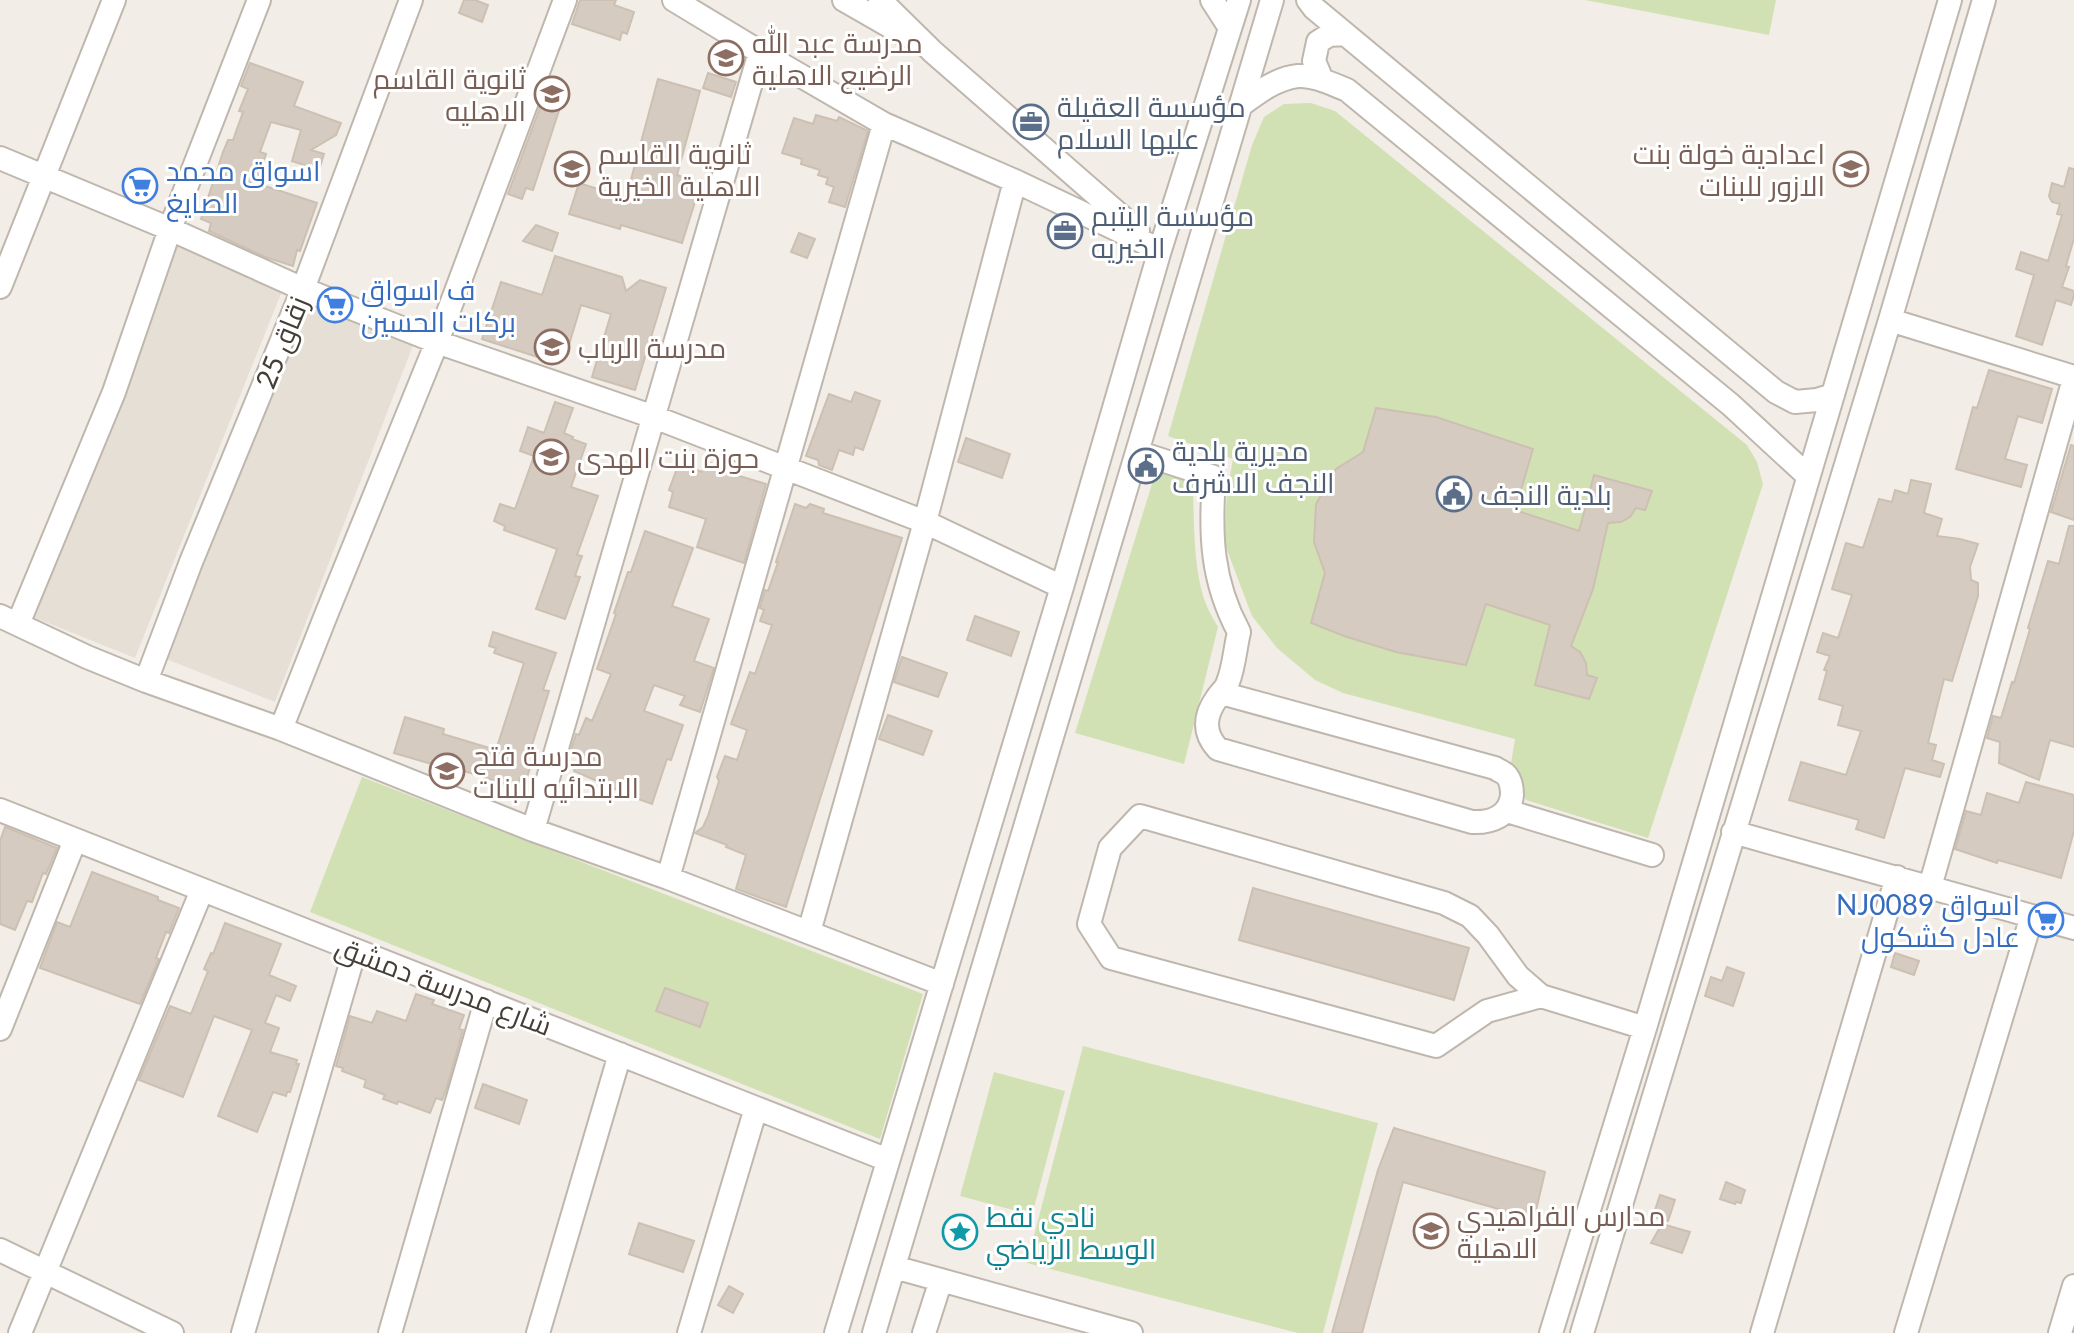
<svg xmlns="http://www.w3.org/2000/svg" width="2074" height="1333" font-family="Lato,Cairo,sans-serif">
<style>
.residential{fill:#e5dfd6}
.green{fill:#d1e1b4}
.building{fill:#d5cbc1;stroke:#ccc0b2;stroke-width:2}
.lines{fill:none;stroke-linecap:round;stroke-linejoin:round}
.minor-casing{stroke:#bfb7ae;stroke-width:26}
.minor{stroke:#fff;stroke-width:22}
.labels{text-anchor:middle;dominant-baseline:central;stroke-width:6;stroke-linejoin:round;paint-order:stroke}
.education-label{font-size:28px;fill:#785e54;stroke:#fff;text-anchor:start}
.service-label{font-size:28px;fill:#4e5e75;stroke:#fff;text-anchor:start}
.shop-label{font-size:28px;fill:#366cbe;stroke:#fff;text-anchor:start}
.street-label{font-size:28px;fill:#443e37;stroke:#fff}
.culture-label{font-size:28px;fill:#0d838f;stroke:#fff;text-anchor:start}
</style>
<rect width="100%" height="100%" fill="#f2eee7"/>
<!-- residential -->
<path class="residential" d="M178,243L284,286L135,658L28,615Z
M305,300L414,343L275,702L166,659Z"/>
<!-- green -->
<path class="green" d="M1585,0H1776L1769,35Z
M1311,103L1335,111L1747,445L1757,462L1763,484L1648,838L1526,800L1511,763L1515,739L1343,693L1315,680L1277,648L1252,616L1224,542L1227,492L1233,459L1168,436L1252,145L1264,117L1284,104Z
M1156,471L1193,483C1194,519 1193,571 1206,604C1209,612 1214,620 1218,627L1184,764L1075,733Z
M362,777L923,994L880,1139L310,912Z
M1083,1046L1378,1123L1323,1333H1298L1027,1263Z
M994,1072L1065,1091L1032,1215L960,1196Z"/>
<!-- building -->
<path class="building" d="M464,0H475L488,5L482,22L459,13Z
M580,0H616L614,5L634,12L627,34L622,32L620,40L572,24Z
M250,63L303,82L294,106L341,123L336,135L311,150L324,154L319,170L292,161L301,130L271,122L260,152L266,154L257,181L262,183V185L317,203L300,251L297,250L293,266L265,257L209,231L211,223L201,219L223,152L228,140H233L243,112L239,111L248,89L241,86Z
M708,73L736,82L731,97L703,88Z
M658,79L700,91L677,175L701,183L682,243L621,225L620,229L569,214L579,183L626,198Z
M548,86L565,92L533,190L526,188L522,199L508,194Z
M816,115L837,121L839,117L868,131L845,207L829,202L834,187L826,184L828,178L818,175L820,170L801,164L802,159L782,153L794,118L813,124Z
M2069,168L2074,169V238L2066,266L2069,267L2062,287L2074,291V295L2071,305L2056,300L2042,345L2016,336L2034,275L2016,269L2021,252L2048,261L2062,215L2057,214L2060,204L2052,202L2049,196L2052,183L2064,187Z
M536,225L558,233L552,251L523,241Z
M799,233L815,239L807,258L791,252Z
M555,256L622,277L626,291L640,280L666,288L635,390L592,377L611,314L581,305L568,348L556,363L482,339L501,282L542,295Z
M1989,370L2052,389L2042,423L2018,416L2005,459L2027,465L2021,487L1956,469L1973,407L1977,408Z
M855,392L880,401L863,450L855,447L853,455L839,450L832,470L819,465L818,460L806,456L829,394L851,402Z
M555,402L573,408L564,433L573,437L572,439L586,444L571,487L598,496L577,555L582,556L575,576L580,577L565,619L536,609L557,549L504,530L505,526L494,521L500,504L515,509L534,456L520,451L528,427L544,433Z
M1376,408L1436,417L1533,449L1515,510L1579,531L1594,475L1652,491L1645,510L1636,508L1630,517L1621,522L1608,523L1593,589L1571,646L1580,652L1586,663L1587,675L1597,678L1589,699L1535,685L1550,625L1486,604L1466,665L1396,652L1344,636L1311,623L1325,573L1314,542L1316,504L1336,469L1363,452Z
M966,438L1010,454L1002,478L958,462Z
M2071,445L2074,446V520L2051,512Z
M706,461L730,471L729,473L766,484L744,563L697,547L706,519L669,507L673,492L669,490L679,463L702,472Z
M1911,480L1931,484L1924,513L1942,519L1937,536L1960,539L1978,544L1970,567L1971,580L1978,583V596L1952,681L1944,679L1928,743L1936,745L1932,760L1944,764L1940,777L1905,768L1884,838L1856,829L1859,820L1789,800L1801,762L1846,775L1861,731L1838,725L1843,706L1819,699L1827,671L1824,670L1830,656L1817,652L1823,633L1838,638L1852,595L1832,589L1846,543L1863,548L1879,499L1892,502L1895,490L1908,494Z
M795,504L806,508L810,504L824,509L823,513L902,538L786,907L736,889L746,855L726,847L727,845L695,833L703,827L708,816L719,781L717,777L725,756L737,760L747,730L731,724L750,672L755,674L772,625L760,621L764,610L760,608L765,590L768,591L778,562H776Z
M2069,526H2074V747L2050,740L2039,780L1999,763L2000,742L1987,738L1993,716L2001,718L2012,682L2014,683L2030,629L2028,628L2048,561L2059,564Z
M645,531L693,548L672,606L709,619L694,661L714,668L700,712L680,705L685,696L654,685L644,711L683,725L671,760L667,759L652,804L619,792L620,791L574,771L581,754L571,750L576,734L579,735L586,718L592,721L611,674L597,669L616,614L614,613L628,572H631Z
M975,616L1019,632L1011,656L967,640Z
M493,632L556,653L543,690L549,691L526,764L531,765L527,777L520,778L517,788L436,762L435,765L394,753L405,717L444,729L443,734L496,750L524,663L494,653L496,648L489,646Z
M902,657L947,673L938,697L894,682Z
M888,715L932,731L923,755L879,739Z
M2026,782L2074,795V831L2061,878L1998,860L1997,863L1955,849L1966,811L1981,815L1987,793L2019,803Z
M5,827L57,848L46,874L43,873L32,902L27,901L15,930L0,924V841Z
M92,872L158,897V900L179,908L169,933L166,932L156,958L159,959L140,1004L40,968L57,922L70,927Z
M1253,888L1469,948L1454,1000L1239,940Z
M225,923L281,944L269,975L296,986L290,1001L276,995L265,1023L279,1028L270,1052L297,1060L296,1064H299L290,1092H287L286,1096L273,1092L257,1132L218,1116L252,1030L214,1016L183,1097L139,1080L170,1006L191,1014L208,971L204,969L211,953L213,954Z
M1895,953L1919,961L1914,975L1891,967Z
M1727,967L1744,973L1733,1006L1705,996L1711,977L1722,981Z
M665,988L708,1003L700,1027L656,1011Z
M416,994L434,1000L432,1004L464,1015L459,1029L463,1030L447,1087L442,1100L436,1098L430,1113L398,1101L397,1104L383,1099L385,1095L364,1087L366,1080L342,1071L343,1068L336,1066L350,1016L372,1023L377,1011L406,1021Z
M483,1084L527,1100L519,1124L475,1108Z
M1394,1128L1545,1172L1534,1219L1403,1182L1362,1333H1332L1378,1170Z
M1726,1182L1745,1190L1741,1203L1736,1202L1735,1204L1720,1199Z
M1660,1195L1675,1200L1668,1221L1653,1216Z
M639,1223L694,1241L683,1272L629,1254Z
M1662,1224L1690,1232L1682,1253L1651,1243Z
M729,1286L743,1294L733,1313L718,1305Z"/>
<g class="lines">
<!-- minor casing -->
<g class="minor-casing">
<path id="minor" d="M674,0L760,52L884,124L1015,181L1160,250
M844,0L905,35
M880,0L933,52L1138,231
M1212,0L1230,28
M1308,0L1314,8L1776,392L1795,402L1817,400L1833,395
M1322,80L1314,61L1318,42L1329,35L1345,34
M1241,105C1257,93 1277,78 1298,76C1314,75 1332,84 1347,90L1731,405L1808,476
M0,158L170,229L303,289L437,342L654,417L925,522L1062,587
M0,287L114,0
M1890,320L2074,377
M1137,452L1214,477C1210,534 1211,580 1239,632C1235,649 1234,667 1228,682C1226,689 1221,692 1217,698C1204,716 1203,733 1218,749L1472,822C1491,823 1510,816 1512,795C1512,788 1511,781 1507,776C1504,772 1499,771 1495,768L1221,693
M0,616L87,657L146,681L281,729L533,830L668,878L942,984
M18,624L114,392L170,229L259,0
M146,681L191,562L303,289L411,0
M281,729L326,615L437,342L565,0
M0,810L888,1160
M1507,811L1652,855
M533,830L760,52
M1733,832L2074,928
M668,878L884,124
M1930,887L2074,379
M809,932L925,522L1015,181
M1541,996L1487,1011L1436,1046L1111,958L1089,924L1110,848L1140,816L1444,903L1470,916L1488,935L1518,976L1541,996L1645,1028
M0,1029L75,840
M0,1250L172,1333
M894,1267L1131,1333
M20,1333L202,890
M243,1333L355,950
M390,1333L486,1001
M538,1333L620,1054
M689,1333L756,1108
M836,1333L1062,587L1160,250L1239,0
M874,1333L1272,0
M924,1333L941,1280
M1551,1333L1645,1028L1950,0
M1582,1333L1890,320L1984,0
M1762,1333L1897,877
M1906,1333L2032,916
M2060,1333L2074,1286"/>
</g>
<!-- minor -->
<use href="#minor" class="minor"/>
</g>
<!-- icons -->
<defs>
<g id="school-ring" transform="scale(1.8)"><circle r="9.5" fill="#fff" stroke="#8d6e63" stroke-width="1.5"/><path d="M0-5L7-2L0 1L-7-2ZM-4 1L0 2.5L4 1V4Q0 6-4 4Z" fill="#8d6e63"/></g>
<g id="office-ring" transform="scale(1.8)"><circle r="9.5" fill="#fff" stroke="#5c6f8a" stroke-width="1.5"/><path d="M-6-3h4V-5.5h4V-3h4V5H-6ZM-1-4.5V-3h2v-1.5ZM-6 0V1H6V0Z" fill="#5c6f8a"/></g>
<g id="supermarket-ring" transform="scale(1.8)"><circle r="9.5" fill="#fff" stroke="#3f7fe0" stroke-width="1.5"/><path d="M-6-5.5h2.5l.6 2H6L4.5 2H-2.5L-4.4-4H-6ZM-1.5 3.2a1.3 1.3 0 1 0 .1 0ZM3 3.2a1.3 1.3 0 1 0 .1 0Z" fill="#3f7fe0"/></g>
<g id="civic-ring" transform="scale(1.8)"><circle r="9.5" fill="#fff" stroke="#5c6f8a" stroke-width="1.5"/><path d="M-.6-6.5H3V-4.5H.6V-3L4-1V1h2V6H-6V1h2V-1L-.6-3ZM-1.2 2.5V6h2.4V2.5Z" fill="#5c6f8a"/></g>
<g id="sight-ring" transform="scale(1.8)"><circle r="9.5" fill="#fff" stroke="#0f9aa8" stroke-width="1.5"/><path d="M0-6L1.8-2.2L6-1.7L2.9 1.2L3.7 5.4L0 3.3L-3.7 5.4L-2.9 1.2L-6-1.7L-1.8-2.2Z" fill="#0f9aa8"/></g>
</defs>
<g fill-rule="evenodd">
<use href="#school-ring" x="726" y="58"/>
<use href="#school-ring" x="552" y="94"/>
<use href="#office-ring" x="1031" y="122"/>
<use href="#school-ring" x="572" y="169"/>
<use href="#school-ring" x="1851" y="169"/>
<use href="#supermarket-ring" x="140" y="186"/>
<use href="#office-ring" x="1065" y="231"/>
<use href="#supermarket-ring" x="335" y="305"/>
<use href="#school-ring" x="552" y="347"/>
<use href="#school-ring" x="551" y="457"/>
<use href="#civic-ring" x="1146" y="466"/>
<use href="#civic-ring" x="1454" y="494"/>
<use href="#school-ring" x="447" y="771"/>
<use href="#supermarket-ring" x="2046" y="920"/>
<use href="#school-ring" x="1431" y="1231"/>
<use href="#sight-ring" x="960" y="1232"/>
</g>
<g class="labels">
<!-- education labels -->
<g class="education-label">
<text x="752" y="42">مدرسة عبد الله<tspan x="752" dy="32">الرضيع الاهلية</tspan></text>
<text x="526" y="78" text-anchor="end">ثانوية القاسم<tspan x="526" dy="32">الاهليه</tspan></text>
<text x="598" y="153">ثانوية القاسم<tspan x="598" dy="32">الاهلية الخيرية</tspan></text>
<text x="1825" y="153" text-anchor="end">اعدادية خولة بنت<tspan x="1825" dy="32">الازور للبنات</tspan></text>
<text x="578" y="347">مدرسة الرباب</text>
<text x="577" y="457">حوزة بنت الهدى</text>
<text x="473" y="755">مدرسة فتح<tspan x="473" dy="32">الابتدائيه للبنات</tspan></text>
<text x="1457" y="1215">مدارس الفراهيدي<tspan x="1457" dy="32">الاهلية</tspan></text>
</g>
<!-- service labels -->
<g class="service-label">
<text x="1057" y="106">مؤسسة العقيلة<tspan x="1057" dy="32">عليها السلام</tspan></text>
<text x="1091" y="215">مؤسسة اليتبم<tspan x="1091" dy="32">الخيريه</tspan></text>
<text x="1172" y="450">مديرية بلدية<tspan x="1172" dy="32">النجف الاشرف</tspan></text>
<text x="1480" y="494">بلدية النجف</text>
</g>
<!-- shop labels -->
<g class="shop-label">
<text x="166" y="170">اسواق محمد<tspan x="166" dy="32">الصايغ</tspan></text>
<text x="361" y="289">ف اسواق<tspan x="361" dy="32">بركات الحسين</tspan></text>
<text x="2020" y="904" text-anchor="end">NJ0089 اسواق<tspan x="2020" dy="32">عادل كشكول</tspan></text>
</g>
<!-- street labels -->
<g class="street-label">
<text transform="translate(281 342) rotate(-68)">زقاق 25</text>
<text transform="translate(444 985) rotate(21)">شارع مدرسة دمشق</text>
</g>
<!-- culture labels -->
<g class="culture-label">
<text x="986" y="1216">نادي نفط<tspan x="986" dy="32">الوسط الرياضي</tspan></text>
</g>
</g>
</svg>
